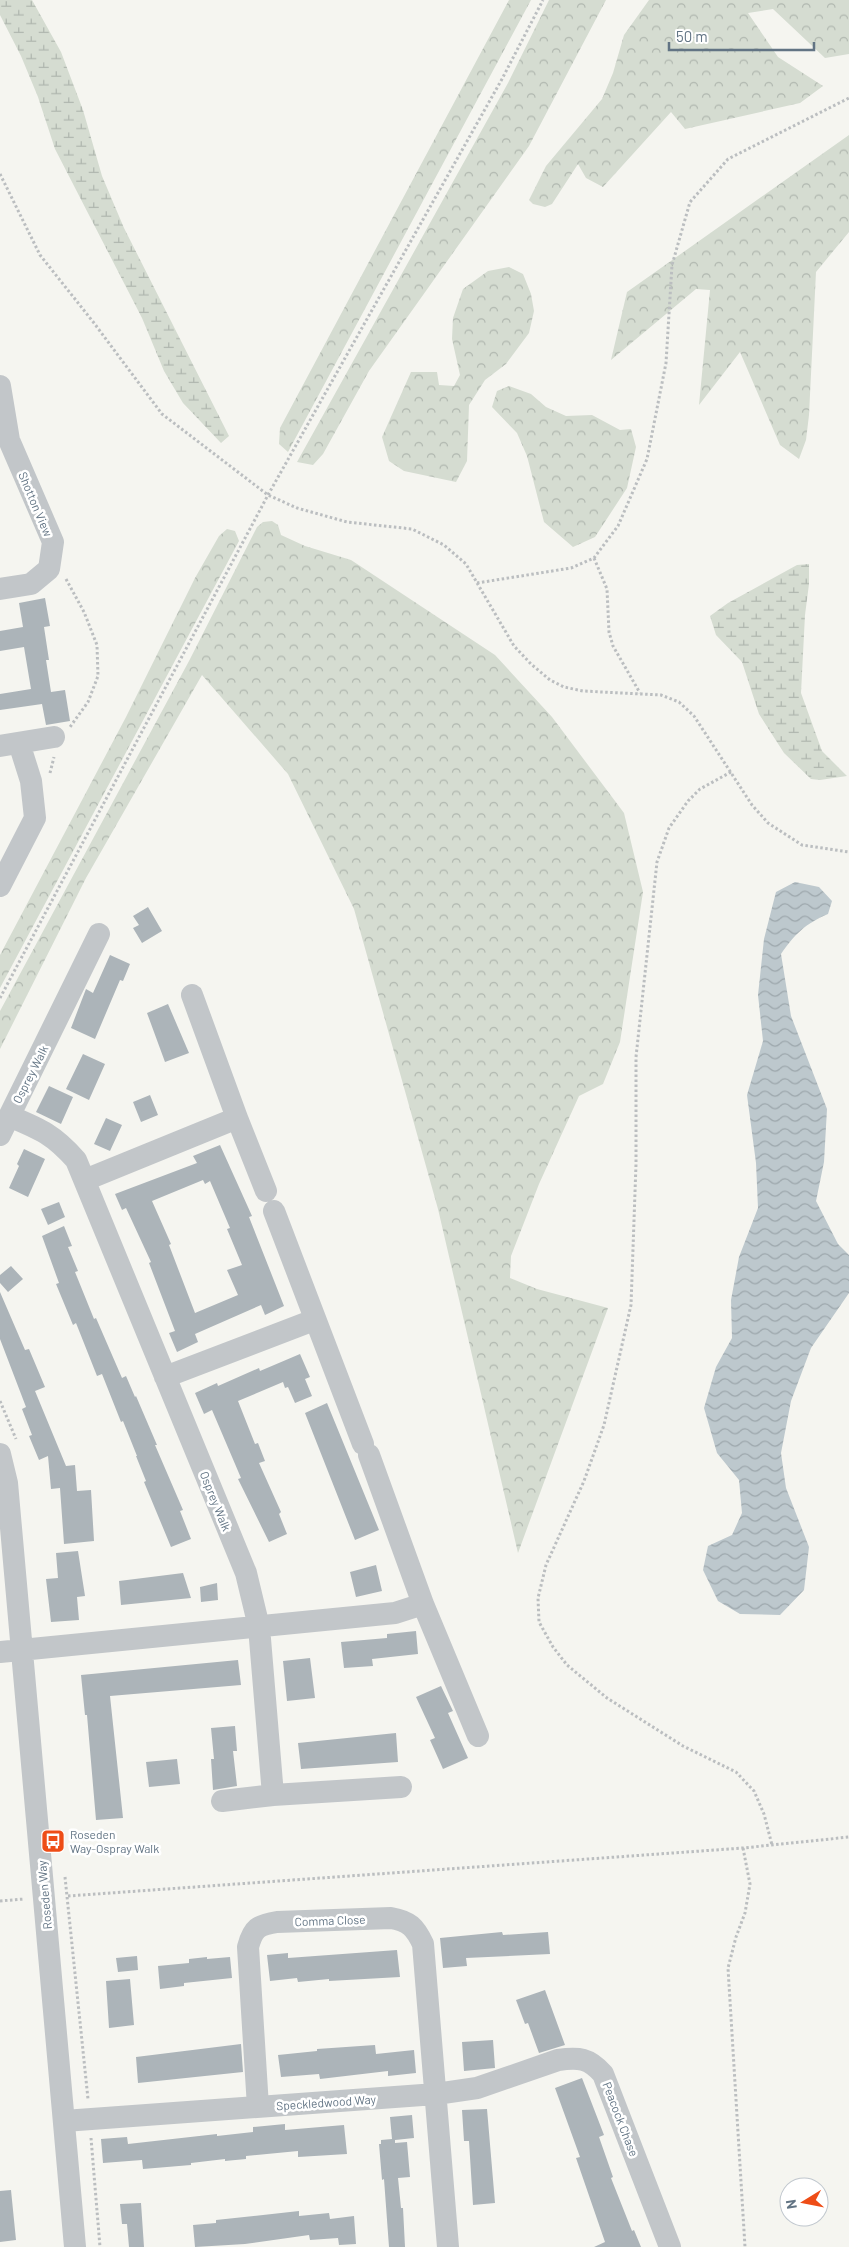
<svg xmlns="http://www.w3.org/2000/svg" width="849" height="2247" font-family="Barlow,sans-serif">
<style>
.forest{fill:url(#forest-crowns)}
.wetland{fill:url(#wetland-marsh)}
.water{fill:url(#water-waves)}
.building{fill:#acb4b9;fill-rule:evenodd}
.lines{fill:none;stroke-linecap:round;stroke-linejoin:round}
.path{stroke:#bbbec0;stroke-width:3;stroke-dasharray:2.5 2.5;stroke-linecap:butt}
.minor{stroke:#c2c6c9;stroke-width:22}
.labels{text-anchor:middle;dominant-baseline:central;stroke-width:5;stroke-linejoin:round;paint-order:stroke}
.street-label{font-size:12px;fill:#627484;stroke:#fff}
.poi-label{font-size:12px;fill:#627484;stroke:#fff;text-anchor:start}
</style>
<defs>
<pattern id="forest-crowns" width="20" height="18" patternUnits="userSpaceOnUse" patternTransform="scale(1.25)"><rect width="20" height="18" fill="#d5dcd1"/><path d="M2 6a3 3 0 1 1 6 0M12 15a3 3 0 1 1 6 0" fill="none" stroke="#b0b7af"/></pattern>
<pattern id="wetland-marsh" width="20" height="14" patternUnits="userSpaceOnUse" patternTransform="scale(1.25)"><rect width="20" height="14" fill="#d5dcd1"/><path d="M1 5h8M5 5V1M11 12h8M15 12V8" fill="none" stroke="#b0b7af"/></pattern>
<pattern id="water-waves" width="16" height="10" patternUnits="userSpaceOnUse" patternTransform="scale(1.25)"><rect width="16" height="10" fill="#bdc8cd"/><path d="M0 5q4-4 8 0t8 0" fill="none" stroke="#9da7ac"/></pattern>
</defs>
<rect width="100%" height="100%" fill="#f5f5f0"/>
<!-- forest -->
<path class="forest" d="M509,0H531L288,452L279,444L280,428Z
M549,0H606L529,146L369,371L323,454L313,465L297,462L508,83Z
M649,0H849V54L825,58L773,9L748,13L778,57L823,86L800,103L685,129L671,112L603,187L586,178L578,164L552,204L545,207L533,204L529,200L546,166L602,99L613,73L624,35Z
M849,135V232L816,272L809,415L806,440L799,459L780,445L740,352L699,405L710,290L696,289L611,360L627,292Z
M509,267L523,274L531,294L534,311L529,333L506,364L485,380L469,405L467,461L456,482L404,471L389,461L382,437L411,372H437L439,385L454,386L460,375L452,339L453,318L463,289L488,271Z
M509,386L531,394L546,407L566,416L592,415L620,430L631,429L636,447L627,488L595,537L573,547L544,522L527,456L517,433L492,407L497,391Z
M272,521L278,525L281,535L305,546L351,560L495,655L552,717L624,813L643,892L620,1042L603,1084L579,1096L539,1184L511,1256L510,1278L537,1289L608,1308L518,1553L438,1209L354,909L288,774L202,675L86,878L0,1049V1011L189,661L257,527L263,522Z
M227,529L235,531L239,541L0,988V955L126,717L195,578L219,536Z"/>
<!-- wetland -->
<path class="wetland" d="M0,0H32L61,52L83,110L102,176L124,228L229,436L221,443L183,403L164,371L142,318L55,149L38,97L21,56L0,15Z
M809,564V584L805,615L801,693L822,751L847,776L820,780L811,779L784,753L759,714L742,662L716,635L710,616L728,603L797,565Z"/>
<!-- water -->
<path class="water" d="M795,882L819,887L832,901L828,914C806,923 794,935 781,954L791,1016L827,1109L824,1162L816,1201L838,1244L849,1255V1293L811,1348L791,1401L781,1453L786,1488L809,1547L804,1590L780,1615L740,1614L718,1601L703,1570L708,1546L732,1535L742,1513L739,1480L717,1453L704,1408L716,1367L732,1338L731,1300L739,1257L758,1208L756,1163L747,1095L763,1041L758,995L764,939L776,892Z"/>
<!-- building -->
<path class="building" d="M45,598L50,626L44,627L49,660H46L51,692L65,690L70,721L46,725L42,704L0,710V694L31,689L24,647L0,651V631L23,627L19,603Z
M148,907L162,931L142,943L133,928L139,925L133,916Z
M110,955L130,964L123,981L120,980L95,1039L71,1028L86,989L93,993Z
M168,1004L189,1053L165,1062L147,1013Z
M83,1054L105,1064L89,1100L66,1089Z
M49,1086L73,1097L61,1124L36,1112Z
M150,1095L158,1115L141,1122L133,1102Z
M106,1118L122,1125L110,1151L94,1144Z
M220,1145L252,1216L249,1217L284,1306L265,1315L261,1305L195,1334L198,1342L177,1352L169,1333L175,1331L149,1263L151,1262L126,1208L122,1210L115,1194L197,1163L193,1156ZM203,1180L205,1184L210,1181L230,1228L227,1229L242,1265L227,1270L238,1295L195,1313L169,1245L171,1244L152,1201Z
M24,1149L45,1159L28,1197L9,1188L19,1166L17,1164Z
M59,1202L65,1217L48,1225L41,1209Z
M64,1226L72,1246L68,1247L78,1271L75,1272L94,1319L96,1318L122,1378L126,1376L135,1397L136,1396L157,1445H155L183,1510L180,1511L191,1539L171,1547L144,1482L146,1481L136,1456H137L123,1421L121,1422L102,1374L97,1376L76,1323L73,1325L56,1284L59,1283L42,1236Z
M11,1266L23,1279L8,1292L0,1283V1275Z
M0,1292L25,1350L29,1349L45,1387L35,1391L66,1466L75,1465L77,1491L91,1490L94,1541L64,1544L60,1488L51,1489L48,1456L39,1460L29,1436L32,1435L22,1409L26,1407L0,1339Z
M300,1354L310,1377L305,1379L312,1396L295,1403L288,1387L285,1388L283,1382L238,1401L255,1444L258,1443L265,1461L259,1463L281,1512L279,1514L287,1534L269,1542L238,1479L241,1478L212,1410L204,1414L195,1393L217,1383L218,1386L259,1368L260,1371Z
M327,1403L379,1530L355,1540L305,1413Z
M78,1551L85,1596L77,1597L79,1620L51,1622L46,1579L58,1578L56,1553Z
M376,1565L382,1591L356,1597L350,1572Z
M183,1573L191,1598L121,1605L119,1581Z
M217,1583L218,1600L201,1602L200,1587Z
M416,1631L418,1654L372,1659L373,1666L344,1668L341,1642L387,1638V1634Z
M310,1658L315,1698L287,1701L283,1661Z
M238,1660L241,1685L110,1696L123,1818L96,1820L87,1715H85L81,1675Z
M441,1686L453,1711L448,1713L468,1758L443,1769L430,1740L435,1738L416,1697Z
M235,1726L237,1751H233L237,1786L213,1790L211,1759H214L211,1728Z
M396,1733L398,1762L301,1769L298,1743Z
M177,1759L180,1784L149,1787L146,1762Z
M502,1932L503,1935L548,1932L550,1954L466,1958L467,1966L443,1968L440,1938Z
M397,1950L400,1977L329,1981V1979L298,1982L297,1978L270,1981L267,1955L288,1953V1958Z
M137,1956L138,1970L118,1972L116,1958Z
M207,1957V1959L230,1957L232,1978L184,1983V1986L160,1989L158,1966L189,1963V1959Z
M130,1979L134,2025L109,2028L106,1981Z
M545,1990L565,2045L539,2053L528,2023L525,2024L516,2000Z
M493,2040L495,2068L464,2071L462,2042Z
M241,2044L243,2072L138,2083L136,2057Z
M375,2045L376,2054L414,2050L416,2073L388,2076V2071L320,2079L319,2074L281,2077L278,2055L317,2051V2049Z
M582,2078L604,2135L599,2137L613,2177L611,2178L632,2231L634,2230L641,2247H594L605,2242L576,2158L580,2157L555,2088Z
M487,2109L495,2203L473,2205L469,2141H464L462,2110Z
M412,2115L414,2138L395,2140V2143L407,2142L410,2177L398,2178L401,2208H403L405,2247H389L384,2179L382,2180L379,2144H381V2140L392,2139L390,2117Z
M285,2124V2130L344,2125L347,2154L298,2157V2151L246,2156V2159L225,2161V2159L191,2163V2165L143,2169L142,2160L103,2163L101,2139L127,2137L128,2144L217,2134V2136L253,2132V2127Z
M11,2190L16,2240L0,2242V2191Z
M141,2203L144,2247H129L127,2224H122L120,2204Z
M299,2211V2216L329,2213L330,2219L354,2216L356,2244L339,2245L338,2238L310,2240L309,2235L245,2244L195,2247L193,2225L216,2223V2220Z"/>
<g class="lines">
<!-- path -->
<path class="path" d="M0,174L40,255L94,323L162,414L268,495L297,508L347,522L412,529L444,545L466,564L514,646L531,664L550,680L564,687L583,691L661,695L679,702L694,716L752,805L768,823L802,845L849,852
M594,558L607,589L609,632L613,646L640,693
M66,579L84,612L97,645L98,676L88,702L70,727
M477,583L571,568L594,558L618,526L647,459L666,363L672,265L690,202L728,159L849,98
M731,772L700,789L688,801L669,828L657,862L636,1057V1164L631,1305L604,1425L584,1481L546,1565L538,1598L539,1622L553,1647L567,1665L607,1698L683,1746L736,1772L754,1791L764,1814L772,1845
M50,773L54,757
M0,998L268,495L502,79L543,0
M0,1401L16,1439
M743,1848L750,1884L745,1913L736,1937L728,1968L745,2247
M65,1877L88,2099
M68,1896L743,1848L849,1837
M0,1901L24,1899
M91,2138L100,2247"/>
<!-- minor -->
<path class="minor" d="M0,386L9,440L53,542L49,569L31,584L0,589
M0,746L54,737
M0,886L35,818L31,781L19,743
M192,995L237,1118L266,1191
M9,1116C40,1129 53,1134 76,1160L246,1573L259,1627L273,1795L222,1801
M0,1135L99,934
M85,1180L237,1118
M274,1211L363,1444
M165,1377L314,1320
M0,1454L7,1483L75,2247
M369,1455L423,1604L478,1736
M0,1652L395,1613L423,1604
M273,1795L401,1787
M258,2107L248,1947C253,1928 258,1925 277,1922L391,1918C409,1921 415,1927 423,1944L448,2247
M64,2121L436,2094L477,2088L558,2060C579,2057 589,2058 603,2074L670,2247"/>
</g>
<!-- icons -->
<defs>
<g id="bus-square" transform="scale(1.25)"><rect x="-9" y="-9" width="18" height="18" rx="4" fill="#ee4d17" stroke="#fff"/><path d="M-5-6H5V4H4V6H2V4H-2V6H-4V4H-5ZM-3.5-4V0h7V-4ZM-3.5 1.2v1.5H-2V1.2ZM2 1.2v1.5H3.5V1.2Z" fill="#fff"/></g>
</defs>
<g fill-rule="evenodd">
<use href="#bus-square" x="53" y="1841"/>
</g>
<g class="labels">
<!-- street labels -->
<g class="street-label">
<text transform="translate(36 504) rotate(67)">Shotton View</text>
<text transform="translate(30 1074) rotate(-63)">Osprey Walk</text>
<text transform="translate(216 1501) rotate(68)">Osprey Walk</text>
<text transform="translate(44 1895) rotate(-95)">Roseden Way</text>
<text transform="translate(330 1920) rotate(-2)">Comma Close</text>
<text transform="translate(326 2102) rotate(-4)">Speckledwood Way</text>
<text transform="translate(621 2119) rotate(69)">Peacock Chase</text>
</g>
<!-- poi labels -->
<g class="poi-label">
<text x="70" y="1834">Roseden<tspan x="70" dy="14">Way-Ospray Walk</tspan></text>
</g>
</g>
<!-- north arrow -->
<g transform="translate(804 2202) rotate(260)"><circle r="24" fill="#ffffff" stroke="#c0c7ce"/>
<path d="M0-4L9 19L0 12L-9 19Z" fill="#ee4d17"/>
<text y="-8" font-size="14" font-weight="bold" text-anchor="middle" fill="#627484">N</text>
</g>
<!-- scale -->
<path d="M669 42v8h145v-8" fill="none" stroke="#627484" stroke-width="2.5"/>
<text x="676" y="42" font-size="15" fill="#627484" stroke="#ffffff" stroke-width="4" paint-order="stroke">50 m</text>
</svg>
